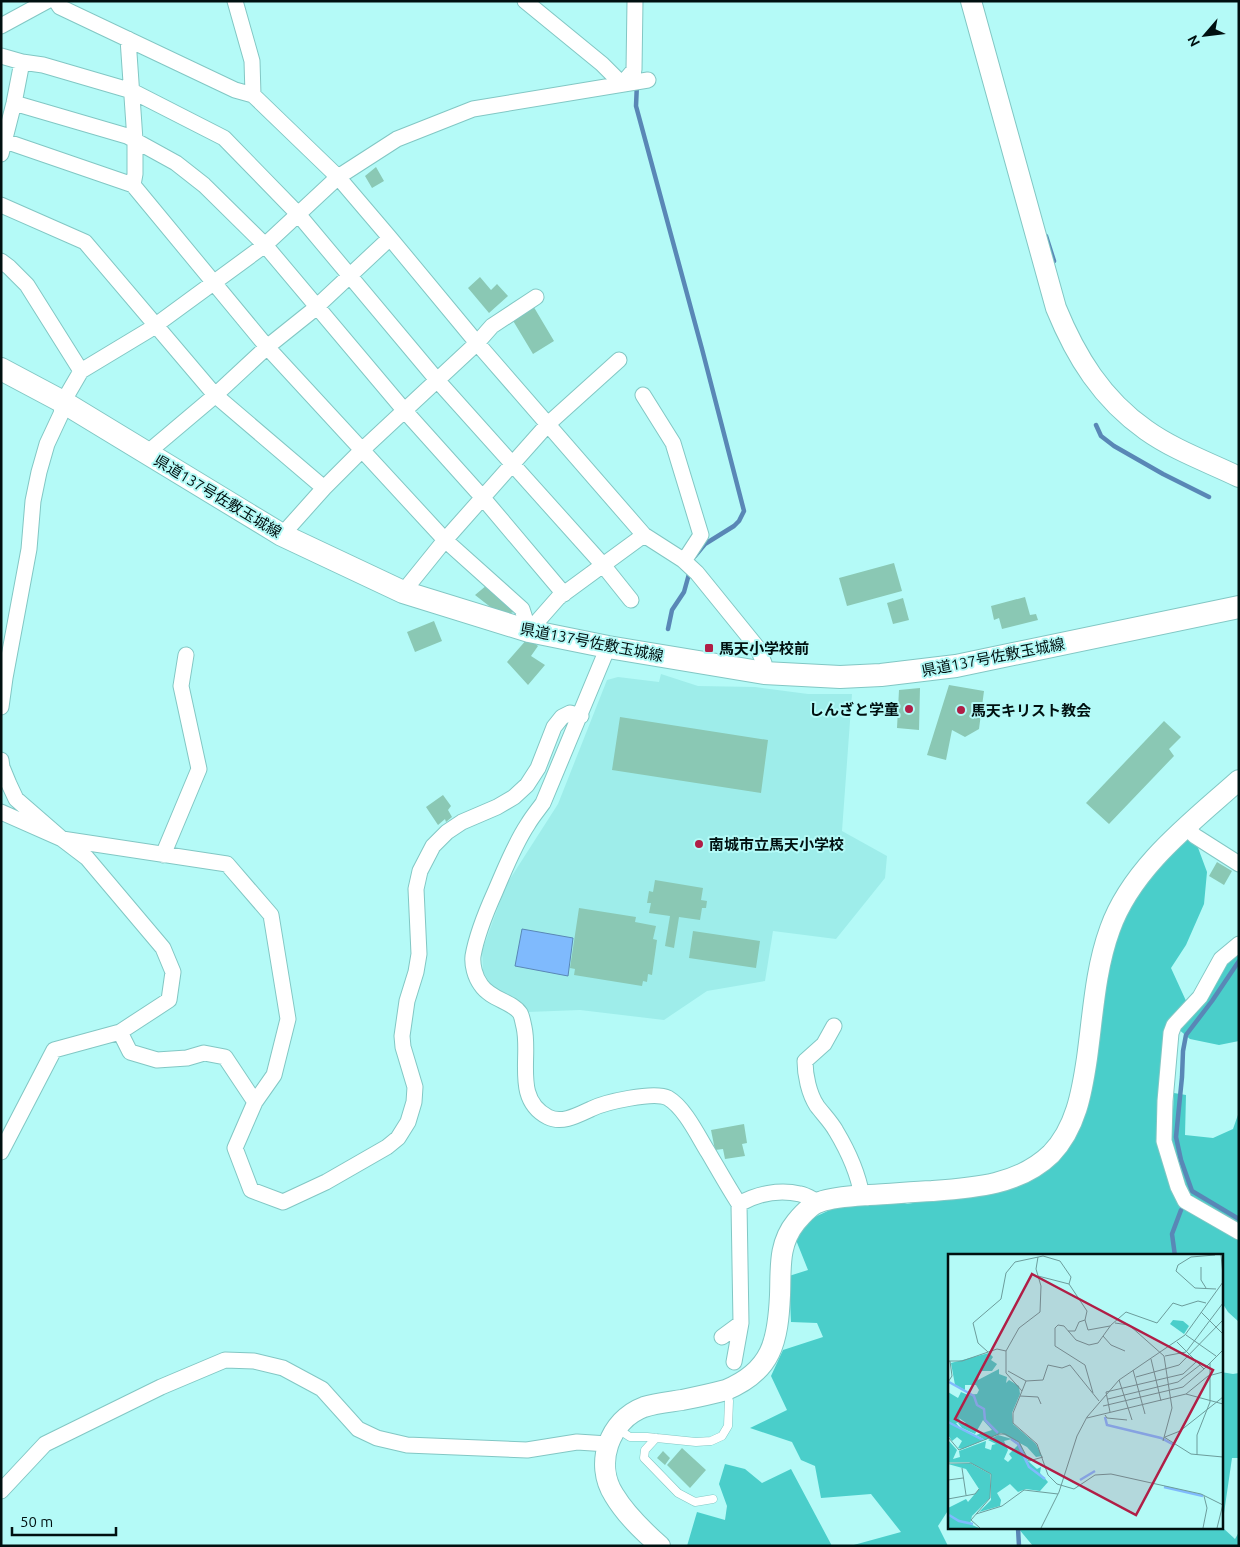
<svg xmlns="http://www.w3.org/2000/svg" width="1240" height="1547" font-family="Ubuntu,'Noto Sans JP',sans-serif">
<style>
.built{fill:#9eedea}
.green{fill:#4aceca}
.water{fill:#7fbafd;stroke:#5987b6}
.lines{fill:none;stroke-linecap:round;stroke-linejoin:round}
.stream{stroke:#5987b6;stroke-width:4.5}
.building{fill:#8ac8b4}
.service-casing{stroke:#82c7c4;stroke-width:9}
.minor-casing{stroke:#82c7c4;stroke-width:17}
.tertiary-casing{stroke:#82c7c4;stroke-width:22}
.secondary-casing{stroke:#82c7c4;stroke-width:24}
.service{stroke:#fff;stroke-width:8}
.minor{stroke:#fff;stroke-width:15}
.tertiary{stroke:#fff;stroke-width:20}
.secondary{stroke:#fff;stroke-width:22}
.poi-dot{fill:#b01e46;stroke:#b4faf7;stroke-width:2}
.labels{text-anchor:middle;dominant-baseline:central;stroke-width:4;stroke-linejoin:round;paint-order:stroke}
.street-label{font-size:15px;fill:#001010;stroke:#b4faf7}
.poi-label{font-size:15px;font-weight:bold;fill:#001010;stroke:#b4faf7;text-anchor:start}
.inset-river{fill:none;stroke:#7fbafd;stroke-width:2.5}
.inset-road{fill:none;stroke:#6c9c9b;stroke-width:1}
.view{fill:#b01e46;fill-opacity:0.15;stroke:#b01e46;stroke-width:2.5}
.inset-edge{fill:none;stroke:#001010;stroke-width:2.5}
</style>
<rect width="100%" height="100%" fill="#b4faf7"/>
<!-- built -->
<path class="built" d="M661,674L698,686L755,687L808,694H852L842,831L887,856L885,878L836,939L773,931L765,981L707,991L664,1020L580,1010L528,1012L513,997L492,988L483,971L482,951L506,885L558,804L607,680L618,677L659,682Z"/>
<!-- green -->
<path class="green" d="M1184,835L1197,845L1207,872L1204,904L1186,945L1171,968L1187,1003L1166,1027L1173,1188L1239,1238V1322L1228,1312L1221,1301V1256H949V1509L938,1526L948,1546H850L901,1532L871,1494L821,1498L815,1466L801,1460L792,1442L750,1428L787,1410L771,1376L783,1350L823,1337L817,1323L791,1322L789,1276L808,1270L796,1240L806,1221L843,1204L894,1199L907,1204L958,1195L1069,1143L1113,948L1124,915L1138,889Z
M1239,951V1041L1219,1045L1190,1039L1177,1028L1225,963Z
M1174,1093L1186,1095L1185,1135L1213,1138L1233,1129L1239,1112V1223L1199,1205L1187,1193L1171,1144Z
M1221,1372L1233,1374L1239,1373V1458H1232L1222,1527L1235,1539L1239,1532V1546H1033L1018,1528H1221Z
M725,1464L745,1469L762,1483L791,1469L832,1546H687L697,1512L725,1520L727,1506L719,1484Z"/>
<!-- water -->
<path class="water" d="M522,929L573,938L568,976L515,966Z"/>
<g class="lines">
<!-- stream -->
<path class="stream" d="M637,83L636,106L702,349L744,511L739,521L734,526L705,544L695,556
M1046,236L1054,261
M1096,425L1101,436L1114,446L1163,474L1209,497
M668,629L672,610L684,592L689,574
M1239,961L1212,1001L1186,1035L1183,1051L1182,1077L1176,1137L1181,1160L1192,1191L1239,1219
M1175,1256L1172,1234L1181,1210
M1018,1528L1019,1546"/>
</g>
<!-- building -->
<path class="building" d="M376,167L384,181L372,188L365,176Z
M480,277L491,290L497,284L508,296L489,313L468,288Z
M532,304L554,341L533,354L512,319Z
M894,563L902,591L847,606L839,578Z
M487,585L514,612L507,614L493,609L475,595Z
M1025,597L1030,615L1036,614L1038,620L1002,629L999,618L994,620L991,606Z
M903,598L909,620L893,624L887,603Z
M434,621L442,641L415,652L407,632Z
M528,638L538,646L531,656L545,665L528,685L507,662Z
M949,685L984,691L979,729L965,737L952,730L946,760L927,755Z
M920,688L919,730L897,728L899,690Z
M620,717L768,740L761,793L612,770Z
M1164,721L1181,737L1169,749L1174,756L1109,824L1086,803Z
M443,795L451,806L448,810L452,817L446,822L445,819L438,825L426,807Z
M1217,862L1232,871L1224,885L1209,876Z
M655,880L703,888L701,900L707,901L706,908H702L700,920L679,917L674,948L665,946L670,916L649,913L651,903H647L649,891L653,892Z
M579,908L636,917L635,922L656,926L653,939L657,940L652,975L648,974L647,982L643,981L642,986L574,975L575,969L570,968Z
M693,931L760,941L756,968L689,958Z
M744,1124L747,1143L742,1144L745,1156L725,1159L723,1149L715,1150L711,1130Z
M682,1448L706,1470L690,1488L667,1465Z
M663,1451L670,1458L665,1465L657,1458Z"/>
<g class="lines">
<!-- service casing -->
<g class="service-casing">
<path id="service" d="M618,1429L630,1437H647L696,1442L711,1441L722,1436L728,1426L729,1401L726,1390
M656,1438L645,1450L644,1458L678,1493L695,1502L713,1499"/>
</g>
<!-- minor casing -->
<g class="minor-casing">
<path id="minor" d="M56,1L60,7L235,90L253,95L338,177L390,238L477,343L644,535L683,560L697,573L757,647L764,663V673
M235,1L252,61L253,95
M525,1L602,64L622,84
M1,26L47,1
M128,39L135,140V174L133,185
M1,56L22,62L14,103L1,154
M22,62L43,65L132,91L224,138L298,214L437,380L603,565L631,600
M622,84L634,70L635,1
M14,103L127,136L176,163L204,185L265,245L404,410L483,498L564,594
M5,141L133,185L267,347L445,540L522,609L529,631
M1,205L85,242L215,395L324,488
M1,261L9,267L27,285L81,371
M643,395L673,443L701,535L684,561
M147,453L211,399L267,347L312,311L390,238
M282,535L324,488L362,450L477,343L492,326L536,297
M403,592L445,540L548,424L619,360
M529,631L558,598L644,535
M608,647L543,803C538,810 532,817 528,824C514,845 505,869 495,892C486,912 477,933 473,956C472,965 475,977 481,985C490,999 513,1002 520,1013C522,1016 523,1023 524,1027C531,1057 513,1099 548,1117C562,1124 578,1115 591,1109C605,1102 654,1091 668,1098C685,1108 698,1136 708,1152C718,1169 728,1187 739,1204C757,1194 779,1189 800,1194C806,1195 812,1199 818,1202
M1,707L5,678L29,549L33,501L39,472L47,444L61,414L63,402L81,371L149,330L265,245L338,177L397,139L473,109L648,80
M1,760L2,767L9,784L16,799L62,839L87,858L163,948L173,972L169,1000L120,1032L54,1050L1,1152
M1,812L62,839L227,864L271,915L288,1019L274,1075L255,1102L235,1148L251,1190L283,1202L326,1182L387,1147L398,1138L408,1122L414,1102L415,1087L403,1047L402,1036L407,1001L416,972L419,954L416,889L420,871L433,846L447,832L462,822L497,807L514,797L527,785L538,768L554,727L562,717L570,713L581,716
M1186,827L1195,836L1239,864
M163,855L199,769L181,686L186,655
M1239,944L1221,959L1200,997L1174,1025L1171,1033L1165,1101L1164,1141L1178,1187L1185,1201L1239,1232
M834,1026L824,1044L805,1061C805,1075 809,1094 817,1106C823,1114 831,1122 836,1131C848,1151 858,1173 862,1196
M120,1032L130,1052L157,1060L187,1058L204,1053L225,1057L255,1102
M722,1337L741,1323
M734,1362L741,1323L739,1204
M1,1491L45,1444L161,1387L225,1360L254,1361L283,1368L322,1389L358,1429L377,1438L407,1445L527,1450L577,1442L608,1444"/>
</g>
<!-- tertiary casing -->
<g class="tertiary-casing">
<path id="tertiary" d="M971,1L1056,308C1076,357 1102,399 1146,430C1174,450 1208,462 1239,477
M660,1546C643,1531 626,1515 614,1495C594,1464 609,1420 644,1407C656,1403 669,1402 682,1400C697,1397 711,1394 726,1390C772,1371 778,1341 780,1295C781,1269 778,1244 796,1222C801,1216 812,1204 820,1202C833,1197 855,1196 869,1195C890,1194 911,1192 932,1191C974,1188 1019,1185 1051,1154C1076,1128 1082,1092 1087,1058C1093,1015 1095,970 1110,929C1132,867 1192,822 1239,780"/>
</g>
<!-- secondary casing -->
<g class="secondary-casing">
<path id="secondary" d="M1,369L63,402L282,535L403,592L529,631L608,647L764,673L840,677L881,675L956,666L1239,607"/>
</g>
<!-- service -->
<use href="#service" class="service"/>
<!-- minor -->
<use href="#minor" class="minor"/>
<!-- tertiary -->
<use href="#tertiary" class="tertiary"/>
<!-- secondary -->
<use href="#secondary" class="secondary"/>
</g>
<!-- markers -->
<g class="poi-dot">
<rect x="704" y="643" width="10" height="10" rx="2.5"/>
<circle cx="909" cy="709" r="5"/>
<circle cx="961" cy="710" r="5"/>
<circle cx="699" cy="844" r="5"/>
</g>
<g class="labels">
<!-- street labels -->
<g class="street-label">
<text transform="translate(218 496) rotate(31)">県道137号佐敷玉城線</text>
<text transform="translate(592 642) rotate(11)">県道137号佐敷玉城線</text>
<text transform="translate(993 657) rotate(-11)">県道137号佐敷玉城線</text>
</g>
<!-- poi labels -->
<g class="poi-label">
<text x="719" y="648">馬天小学校前</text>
<text x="899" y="709" text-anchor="end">しんざと学童</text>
<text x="971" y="710">馬天キリスト教会</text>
<text x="709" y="844">南城市立馬天小学校</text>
</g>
</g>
<!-- overview -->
<g transform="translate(948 1254)">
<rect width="275" height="275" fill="#b4faf7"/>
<path d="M225,66L235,67L241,72L236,80L222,70ZM41,99L45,103L43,106L49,110L44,117H32L30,126L51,115V120L59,123L58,129L61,126L71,132L72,140L64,159L65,170L88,190L94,202L88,203L79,193L53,179L37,186L28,181L44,176L35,166L27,180L14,174L10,169H18L11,164L13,168L8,169L13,175L36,186L14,195L10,194L14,187L9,183L4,187L0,181V138L10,144L13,138L20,141L29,140L31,136L28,131H17V136L7,131L3,109ZM50,181L64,185L56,187L60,196L56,205L60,208L64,204L61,200L72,189L80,207L89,215L93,213L92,219L100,228L92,237L78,235L70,238L62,230L49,239L53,246L52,252L31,258L43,246V220L21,208H0V186L9,196L5,205L12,203L11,197L38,187L37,194L43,196L44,191L48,190L40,186ZM22,209L42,220V244L24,262L22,270L31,274H0V254L18,245L20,248L31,235L18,215L0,210Z" fill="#4aceca"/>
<path class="inset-river" d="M1,128L26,142L29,151L36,155L37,166L50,179M157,163L159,171L213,184L226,191M0,168L35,186M63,185L70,190L81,213L97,225M132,226L147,217M216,233L255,242M1,261L11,267L25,270"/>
<path class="inset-road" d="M267,1L243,3L230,11L228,17L247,34L268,35M273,1L275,21M253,13V26L258,34M90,22L121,30L139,57L137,66L140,76L162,72M253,58L275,80M167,69L181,71L216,102L224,154L215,187M120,77H127L131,68L137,66M238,81L268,102M155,82L163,91L177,97M229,88L256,115L275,96M58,97L71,74L92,58L93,32L88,15L90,3M40,98L30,89L25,69L53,45L58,19L67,8L95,2L112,7L123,23L121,30M217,102L238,98L275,49M203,105L213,147M0,107H14L49,95L58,97V119L74,137L65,159V169L89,190L100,221L109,230L126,235L147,221L163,220L253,240L275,251M185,116L197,160M60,117L78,127M188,123L231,111L275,66M171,126L184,166M0,128L4,122L2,107M74,137L78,127L95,126L100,111L114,114L122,111L151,147M145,139L137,111L107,92V74L110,71L116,72L128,86L141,91L150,89L163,71L178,58L209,69L225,49L234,52L250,47L258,49M238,140L275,150M72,142L90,143L93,150M160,145L230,128L252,111M155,152L235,133L256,115M162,158L158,138L235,120L248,108M157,161L159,164L179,166M139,164L238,140L260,122L275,118M0,183L11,196L51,180H57L71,188L81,207L95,203M216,183L243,200L275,203M217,183L232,177L275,143M249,201V181L262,148V109M0,209H23L43,220L42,244L23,266L32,274M14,214L18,241M0,226L15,224M0,245L27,240L31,235M28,260L54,252L76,236L110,240M93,274L111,238L129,182L139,163L171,126L237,81L275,28M255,274L259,254L256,242M269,274L275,250"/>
<path class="view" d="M84,20L265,116L188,261L7,165Z"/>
<rect width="275" height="275" class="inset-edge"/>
</g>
<!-- border -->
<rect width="1240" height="1547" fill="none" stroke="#001010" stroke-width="5"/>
<!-- north arrow -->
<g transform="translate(1205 35) rotate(242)" stroke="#b4faf7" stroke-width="4" paint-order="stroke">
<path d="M0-4L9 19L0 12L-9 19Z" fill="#001010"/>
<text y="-8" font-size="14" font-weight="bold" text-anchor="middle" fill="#001010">N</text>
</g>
<!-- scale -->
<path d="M12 1527v8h104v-8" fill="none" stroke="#001010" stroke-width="2.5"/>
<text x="20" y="1527" font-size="15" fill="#001010" stroke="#b4faf7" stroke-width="4" paint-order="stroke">50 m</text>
</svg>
